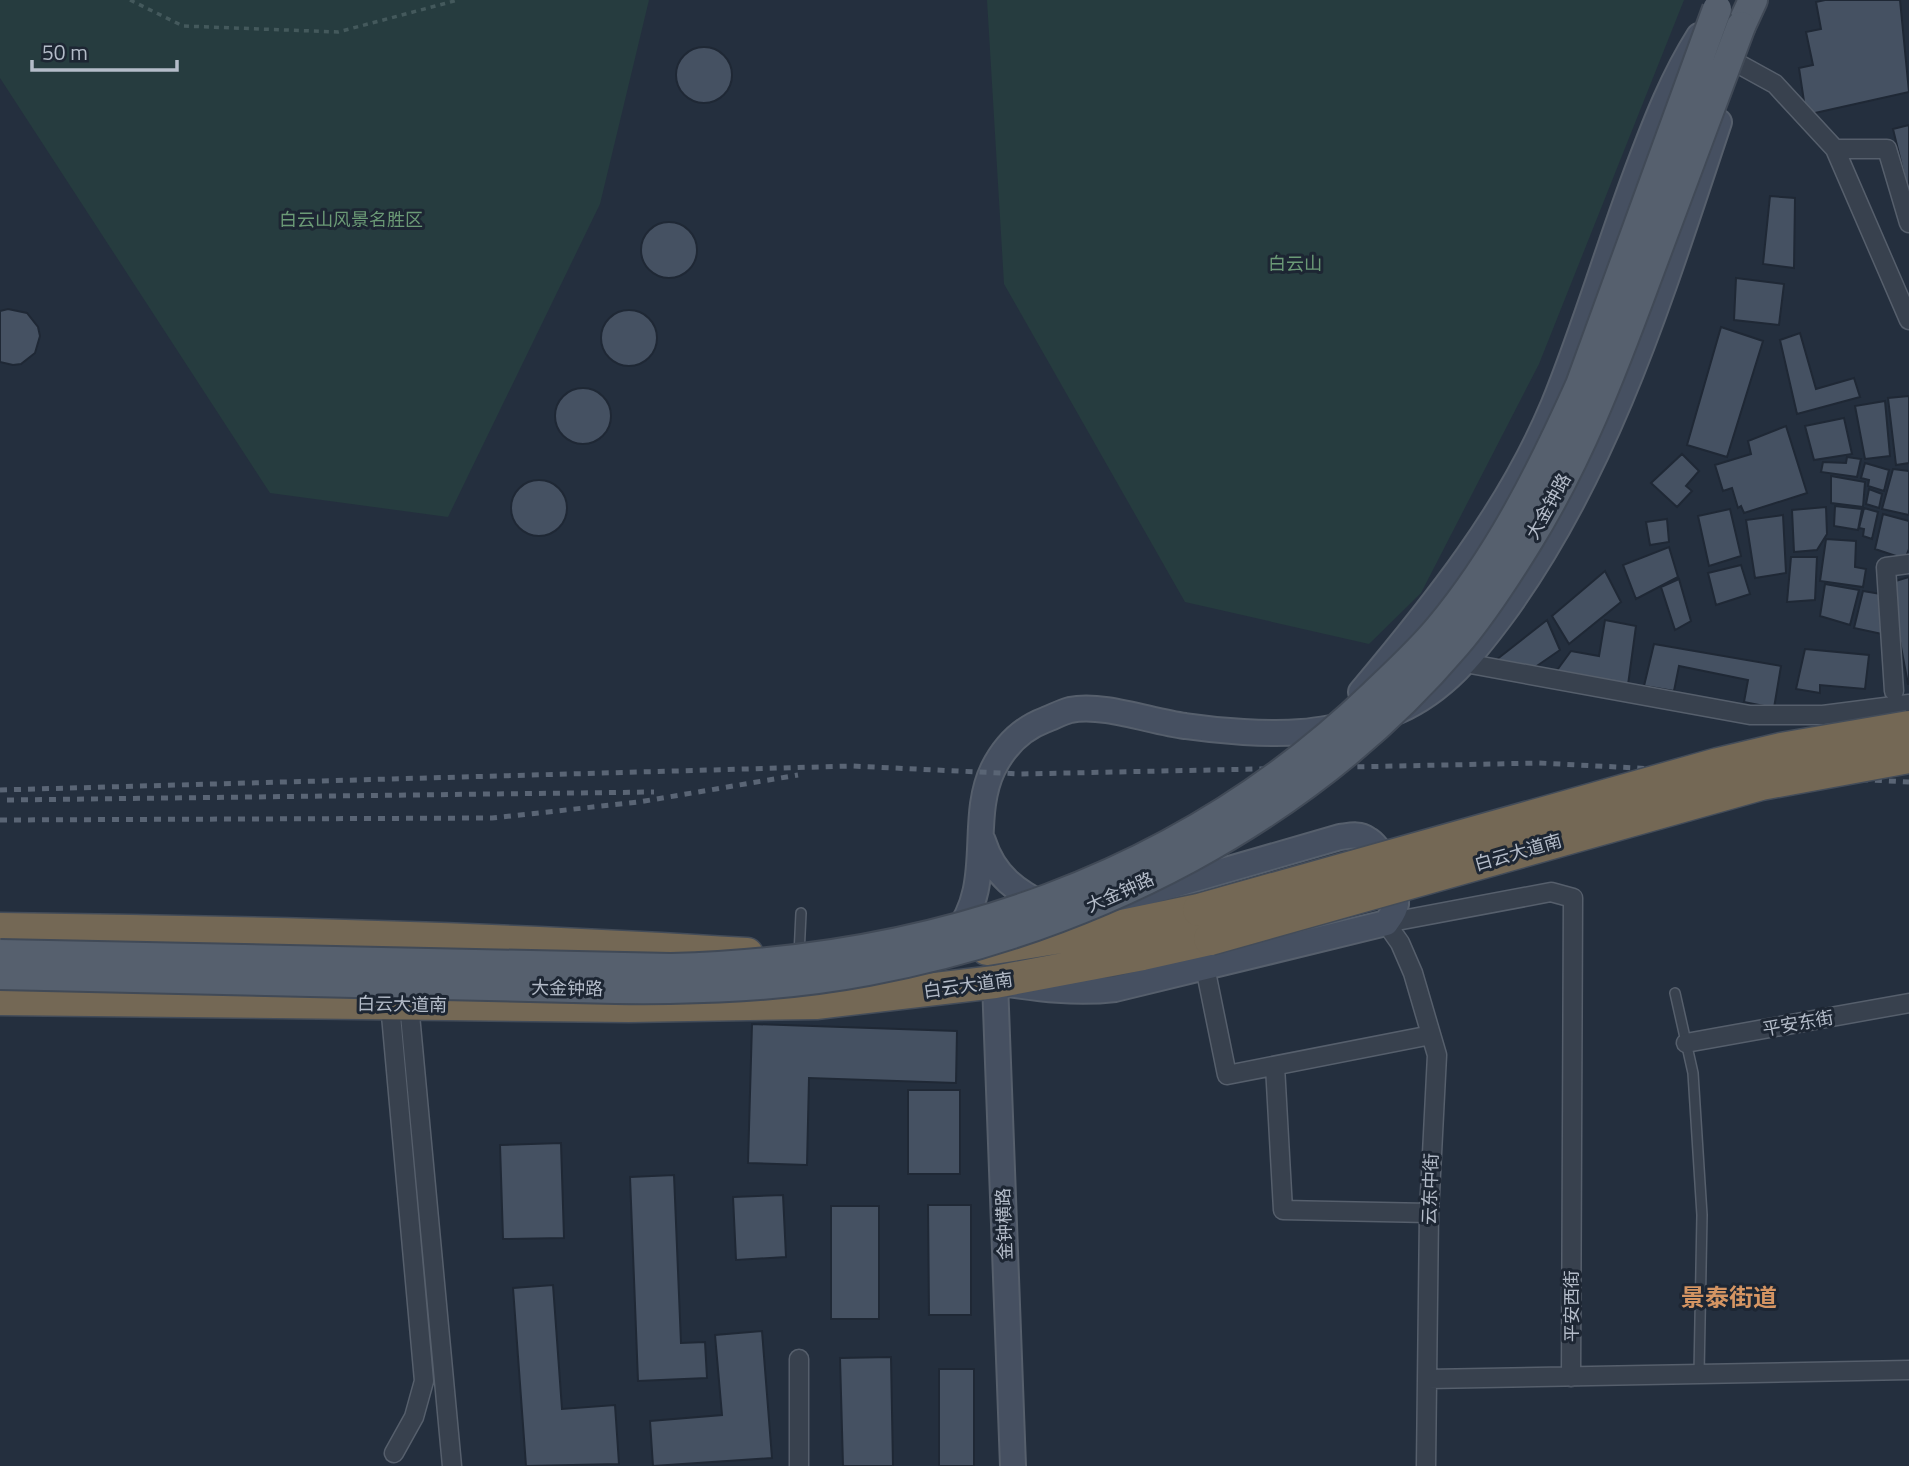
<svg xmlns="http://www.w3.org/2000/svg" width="1909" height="1466" font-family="'Titillium Web','Noto Sans SC',sans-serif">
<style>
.green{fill:#263c3f}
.building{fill:#455162;stroke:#1f2835;stroke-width:2}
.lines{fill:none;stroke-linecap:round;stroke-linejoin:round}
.lane-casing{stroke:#565f6c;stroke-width:12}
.street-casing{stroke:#565f6c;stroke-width:21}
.secondary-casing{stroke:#565f6c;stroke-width:28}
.primary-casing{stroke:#414a57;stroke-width:32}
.highway-casing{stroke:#434c59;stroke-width:35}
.path{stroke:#44595c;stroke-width:3.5;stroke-dasharray:5 5;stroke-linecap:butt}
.lane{stroke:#38414e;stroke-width:9}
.street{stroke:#38414e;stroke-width:18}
.secondary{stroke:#465061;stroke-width:24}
.primary{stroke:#56606e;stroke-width:28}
.highway{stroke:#746855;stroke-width:32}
.rail{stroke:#5a6575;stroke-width:5;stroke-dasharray:7 7;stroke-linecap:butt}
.primary-bridge-casing{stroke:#414a57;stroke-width:32;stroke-linecap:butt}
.highway-bridge-casing{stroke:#434c59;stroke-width:35;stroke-linecap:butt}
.primary-bridge{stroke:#56606e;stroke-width:28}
.highway-bridge{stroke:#746855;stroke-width:32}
.labels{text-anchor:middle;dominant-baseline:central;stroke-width:6;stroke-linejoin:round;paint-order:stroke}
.park-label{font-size:18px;fill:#6b9a76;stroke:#1d2633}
.street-label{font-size:18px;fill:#b4bcc9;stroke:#1d2633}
.district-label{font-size:24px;font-weight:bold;fill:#d59563;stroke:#1d2633}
</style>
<rect width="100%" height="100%" fill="#242f3e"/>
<!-- green -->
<path class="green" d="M0,0H649L600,204L448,517L270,493L0,78Z
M987,0H1684L1539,364L1421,593L1369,644L1185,602L1004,284Z"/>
<!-- building -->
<path class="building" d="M1825,0H1900L1909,92L1806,115L1799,68L1813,65L1806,32L1821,29L1816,2Z
M676 75a28 28 0 1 1 56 0a28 28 0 1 1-56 0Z
M1909,125V195L1893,129Z
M1770,196L1795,198L1794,268L1763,264Z
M641 250a28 28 0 1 1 56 0a28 28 0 1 1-56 0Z
M1736,278L1784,284L1779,325L1734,320Z
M8,309L27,313L38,327L40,336L35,353L21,364L13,365L0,362V311Z
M601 338a28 28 0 1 1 56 0a28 28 0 1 1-56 0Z
M1721,327L1763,341L1727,457L1687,445Z
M1800,333L1816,389L1854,378L1860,397L1797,414L1780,340Z
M555 416a28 28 0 1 1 56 0a28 28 0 1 1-56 0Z
M1909,396V463L1896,465L1888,398Z
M1885,401L1890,456L1865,459L1855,406Z
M1844,418L1852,454L1814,460L1805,426Z
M1786,426L1807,493L1744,513L1741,506L1738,508L1732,488L1723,491L1715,465L1751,454L1748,441Z
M1682,454L1699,471L1686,486L1692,491L1677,507L1651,483Z
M1847,457L1861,459L1857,477L1821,472L1823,462L1846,463Z
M1865,463L1889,470L1884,491L1868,486L1869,480L1861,478Z
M1893,469L1909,471V515L1882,509Z
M1831,476L1865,482L1863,507L1831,503Z
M511 508a28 28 0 1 1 56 0a28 28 0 1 1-56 0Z
M1869,489L1882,494L1879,508L1866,504Z
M1835,506L1862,509L1858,530L1834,526Z
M1826,507L1827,534L1817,550L1794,552L1792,510Z
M1864,508L1878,512L1872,539L1863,536L1864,529L1859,528Z
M1730,509L1741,556L1709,566L1698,516Z
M1883,514L1909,521V549L1905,559L1875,549Z
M1783,515L1786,573L1755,578L1746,520Z
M1667,519L1669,542L1650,545L1646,522Z
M1826,539L1856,541L1855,567L1866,569L1863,587L1820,581Z
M1669,547L1678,577L1636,599L1623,565Z
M1791,557H1817L1815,600L1787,602Z
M1741,565L1750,594L1716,605L1708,573Z
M1605,571L1621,602L1569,644L1552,616Z
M1909,577V684H1908L1889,583Z
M1679,579L1691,621L1675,630L1661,587Z
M1825,584L1859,590L1850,625L1820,616Z
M1863,591L1881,594L1882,634L1854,628Z
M1547,620L1560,650L1531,670L1496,660Z
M1605,620L1636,626L1628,685L1555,673L1571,651L1599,656Z
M1654,644L1781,666L1774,708L1744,702L1748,680L1679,666L1674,691L1644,686Z
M1805,649L1869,655L1865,689L1820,685V693L1796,689Z
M752,1024L957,1031L956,1083L809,1078L807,1165L748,1163Z
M908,1090H960V1174H908Z
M561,1143L564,1238L503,1239L500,1145Z
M674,1175L681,1343L705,1342L707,1378L638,1381L630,1177Z
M783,1195L786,1257L736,1260L733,1197Z
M928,1205H971V1315H929Z
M831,1206H879V1319H831Z
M553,1285L562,1409L615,1405L619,1464L526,1466L513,1288Z
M762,1331L772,1458L653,1466L650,1421L722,1415L715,1335Z
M891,1357L893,1466H843L840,1358Z
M939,1369H974V1466H939Z"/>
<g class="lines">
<!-- lane casing -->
<g class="lane-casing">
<path id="lane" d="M799,955L801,913
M1675,993L1693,1073L1702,1215L1699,1374"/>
</g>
<!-- street casing -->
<g class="street-casing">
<path id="street" d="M1735,62L1775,84L1835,149L1909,320
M1835,149H1887L1909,223
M1465,663L1750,715H1823L1909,704
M1894,691L1886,567L1909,564
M1205,967L1227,1075L1431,1035
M390,1004L424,1381L414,1417L394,1453
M409,1004L452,1466
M1686,1043L1909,1003
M1275,1066L1283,1210L1429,1213
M799,1359V1466
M1428,1379L1909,1370
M1426,1466L1429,1213L1437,1055L1413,973L1400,943L1386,923L1551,892L1573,898L1571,1377"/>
</g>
<!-- secondary casing -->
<g class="secondary-casing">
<path id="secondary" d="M1361,692C1435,604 1508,513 1553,406C1585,328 1609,245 1639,166C1656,121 1673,77 1699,36
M1398,711C1445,690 1473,654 1502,615C1609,469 1662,292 1719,122
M983,841C994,876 1017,892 1048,907
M954,936C996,886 968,821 993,769C1005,745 1021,729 1045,720C1053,717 1062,712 1070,710C1103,703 1152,722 1185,726C1219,731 1268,735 1302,732C1316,731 1330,728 1343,726
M1013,1466L995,982C1036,988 1073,994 1115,989L1386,923C1390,917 1395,912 1396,904C1397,886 1383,847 1367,839C1359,833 1349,836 1340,837L1122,900"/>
</g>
<!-- primary casing -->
<g class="primary-casing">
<path id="primary" d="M1741,26L1753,0"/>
</g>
<!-- highway casing -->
<g class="highway-casing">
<path id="highway" d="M0,929C249,932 498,938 747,954
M987,949L1098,931L1199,910
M0,999L629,1006L816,1003L995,982L1143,954L1210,939"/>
</g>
<!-- path -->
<path class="path" d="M130,0L183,26L338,32L458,0"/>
<!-- lane -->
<use href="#lane" class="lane"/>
<!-- street -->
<use href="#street" class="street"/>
<!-- secondary -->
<use href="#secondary" class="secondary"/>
<!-- primary -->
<use href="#primary" class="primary"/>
<!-- highway -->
<use href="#highway" class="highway"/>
<!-- rail -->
<path class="rail" d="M0,790L852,766L1021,774L1539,763L1909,782
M7,800L654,792
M0,820L492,818L639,802L798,775"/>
<!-- primary-bridge casing -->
<g class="primary-bridge-casing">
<path id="primary-bridge" d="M0,954L671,968C935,961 1181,880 1374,694C1396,673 1419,652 1439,628C1499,556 1542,470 1580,385L1717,9
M0,975L616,989C700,990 784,987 868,971C1091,929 1307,820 1456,645C1482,615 1505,579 1526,545C1578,462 1613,370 1647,278C1678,194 1710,110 1741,26"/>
</g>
<!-- highway-bridge casing -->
<g class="highway-bridge-casing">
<path id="highway-bridge" d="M1199,910L1718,764L1781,749L1909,727
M1210,939L1761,784L1909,757"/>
</g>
<!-- primary-bridge -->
<use href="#primary-bridge" class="primary-bridge"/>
<!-- highway-bridge -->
<use href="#highway-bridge" class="highway-bridge"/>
</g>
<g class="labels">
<!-- park labels -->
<g class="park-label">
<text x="351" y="219">白云山风景名胜区</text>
<text x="1295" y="263">白云山</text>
</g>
<!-- street labels -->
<g class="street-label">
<text transform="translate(1548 506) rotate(-61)">大金钟路</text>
<text transform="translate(1518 852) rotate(-16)">白云大道南</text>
<text transform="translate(1120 892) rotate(-24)">大金钟路</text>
<text transform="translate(968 985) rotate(-8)">白云大道南</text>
<text transform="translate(567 988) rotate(1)">大金钟路</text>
<text transform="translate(402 1004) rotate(1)">白云大道南</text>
<text transform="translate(1798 1023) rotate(-10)">平安东街</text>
<text transform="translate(1430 1189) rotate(-88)">云东中街</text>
<text transform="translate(1004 1224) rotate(-92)">金钟横路</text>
<text transform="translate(1571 1306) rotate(-90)">平安西街</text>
</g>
<!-- district labels -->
<g class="district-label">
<text x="1729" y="1297">景泰街道</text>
</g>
</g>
<!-- scale -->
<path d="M32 60v10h145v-10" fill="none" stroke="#b4bcc9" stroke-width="3.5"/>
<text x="42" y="60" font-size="21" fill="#b4bcc9" stroke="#1d2633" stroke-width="5" paint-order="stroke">50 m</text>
</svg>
